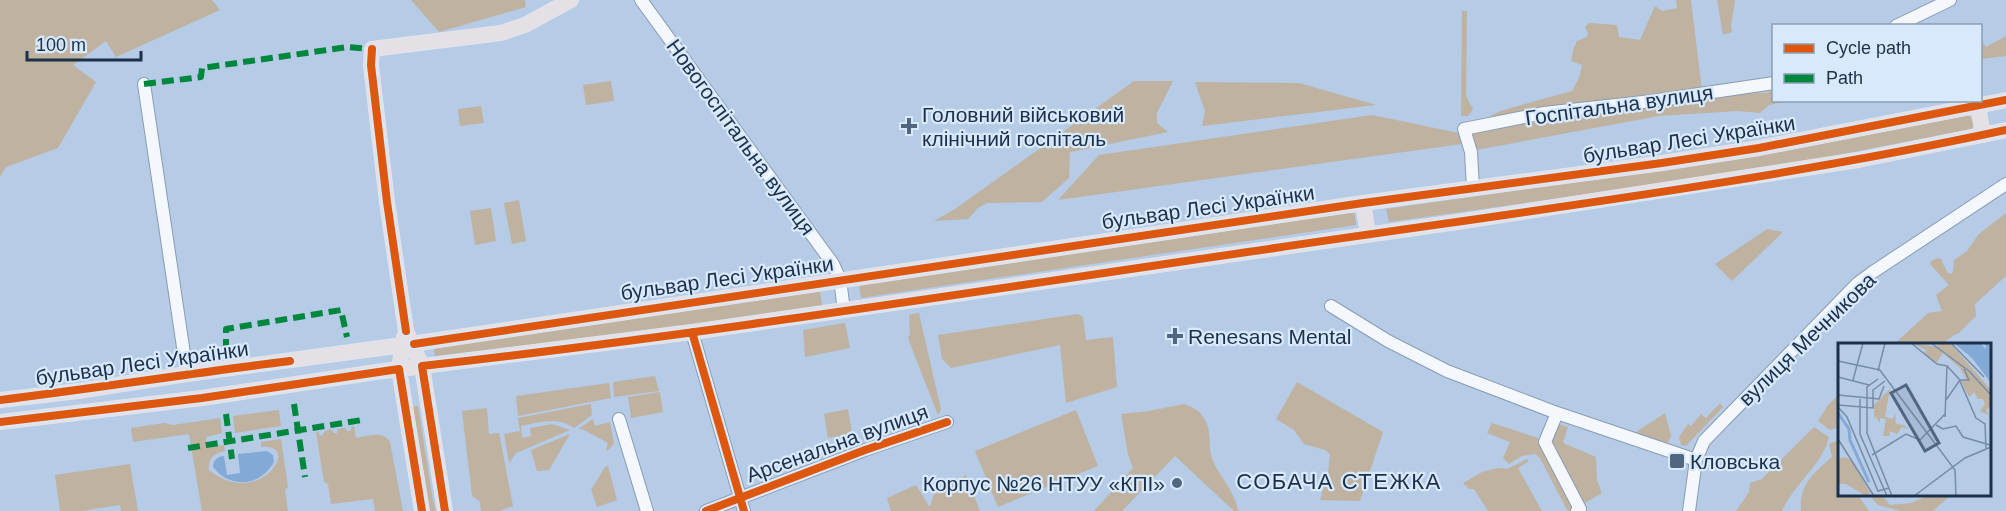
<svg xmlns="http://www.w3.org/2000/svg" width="2006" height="511" font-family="Helvetica,sans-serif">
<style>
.green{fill:#bfb2a1}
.water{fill:#83aad7}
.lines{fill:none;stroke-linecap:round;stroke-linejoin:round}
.minor-casing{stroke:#889cb3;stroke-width:14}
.major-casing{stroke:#dee8f4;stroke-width:16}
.minor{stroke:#f4f7fb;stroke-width:12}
.major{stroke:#e4e0e5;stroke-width:15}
.quiet{stroke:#00873e;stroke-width:6;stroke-dasharray:12 6;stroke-linecap:butt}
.cycleway-casing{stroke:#d8e9fb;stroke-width:11}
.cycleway{stroke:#de570f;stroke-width:8}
.poi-dot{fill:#516780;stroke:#d8e9fb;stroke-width:2}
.labels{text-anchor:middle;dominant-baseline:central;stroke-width:4.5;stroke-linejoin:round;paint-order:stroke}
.street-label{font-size:21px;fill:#1b3149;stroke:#d8e9fb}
.poi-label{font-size:21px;fill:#1b3149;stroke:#d8e9fb;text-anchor:start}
.neighbourhood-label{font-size:22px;letter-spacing:1.5px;fill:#1b3149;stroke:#d8e9fb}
.inset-river{fill:none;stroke:#83aad7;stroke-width:3}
.inset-road{fill:none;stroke:#778da7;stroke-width:1.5}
.view{fill:#516780;fill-opacity:0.15;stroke:#516780;stroke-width:3}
.inset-edge{fill:none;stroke:#1b3149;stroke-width:3}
</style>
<rect width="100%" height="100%" fill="#b5cbe6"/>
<!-- green -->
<path class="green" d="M0,0H212L220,10L116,57L106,41L73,65L96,82L58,148L6,167L0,177Z
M411,0H525L526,7L439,32Z
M1676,0H1691L1702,91L1657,98L1656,94L1643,96V100L1485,119L1500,111L1572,91L1579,78L1582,65L1571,61L1573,50L1577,41L1587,37L1588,33L1585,27L1589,23L1617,25L1619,37L1640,40L1655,6L1662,11L1677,8Z
M1717,0H1735L1731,26L1732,32L1723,35Z
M1462,11H1467L1466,96L1473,109L1468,116H1461Z
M2006,36V56L1981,59V40L1986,47Z
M611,81L614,101L586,105L583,85Z
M1134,81H1173L1157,113V123L1168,132L1070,152L1069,178L1042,202L987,203L978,208L968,219L934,221L955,209Z
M1195,82L1299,83L1376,105L1202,126L1205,111Z
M1773,90L1774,100L1787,101L1769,105L1760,113L1738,111L1659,116L1476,150L1472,143V131L1542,117L1741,93H1766Z
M481,106L484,123L460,126L458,109Z
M1372,115L1459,133L1462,144L1058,200L1099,155Z
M1967,115L1971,117L1974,126L1971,129L1756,171L1389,222L1386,209L1757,156Z
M519,200L526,241L512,244L504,203Z
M491,208L496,241L475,245L470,211Z
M1354,212L1356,225L861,298L859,285Z
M2006,213V276L1975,304L1976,316L1959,333L1954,335L1942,344H1894L1924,317L1928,313L1942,311L1936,295L1949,285L1930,264L1931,261L1938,258L1941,259L1948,273L1951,274L1953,272L1954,260L1967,251L1979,234Z
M1767,229L1783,232L1732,281L1715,264Z
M820,291L822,306L689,326L435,356L434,347Z
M919,313L941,410L938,415L909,341L908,336L910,335L909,315Z
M1078,314L1083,317L1086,340L1113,337L1117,387L1066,403L1060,345L951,368L942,359L938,335Z
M845,323L850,348L805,357L803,330Z
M655,376L659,391L614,397L613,382Z
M1297,382L1383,432L1360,501L1320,500L1328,474L1330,454L1325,450L1304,444L1294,430L1276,419Z
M609,383L611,398L518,416L516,396Z
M660,392L663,412L631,418L628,397Z
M1839,394V427L1830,430L1818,421L1828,405Z
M1720,403L1723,407L1686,446L1681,445L1679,437L1688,424L1691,426L1701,414L1706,418Z
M591,404L592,415L574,428C558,416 539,422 521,426L522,438L531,436L530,428L552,424L570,430L516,453L509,463L504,434L520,431L518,418Z
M1184,404C1192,407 1199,410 1204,418C1212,431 1208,441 1211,455C1217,475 1235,490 1238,511H1234L1175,456L1122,511H1094L1133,468L1128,454L1121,414L1149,411Z
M418,406L433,501L436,511H427L410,408Z
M487,408L489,434L499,433L513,506L499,511H481L480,502L472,496L462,411Z
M848,409L852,433L828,438L824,414Z
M279,410L281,426L235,433L233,416Z
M1076,410L1098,466L998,507L975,451Z
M1665,413L1671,436L1666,447L1633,434Z
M220,418L222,433L206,437L207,447L224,445L225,451C213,454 208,458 209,470C259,511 304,442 261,447V442L281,439L288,487L285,490L288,511H202L189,434L133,442L131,428L164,423L173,425Z
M593,419L595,426L610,422L614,444L607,451L606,450L608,443L582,429H578Z
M1492,423L1538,438V445L1544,446L1576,505L1572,511L1567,510L1540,458L1535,454L1522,456L1509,464L1503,458L1510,442L1487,433Z
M1555,423L1568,427L1563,443L1596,457L1597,480L1602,493L1580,506L1547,442Z
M352,426H354L356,438C368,436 383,430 390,442L403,511H375L373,499L331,504L328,484L324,482L316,432H319V435L322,436L325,431L331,429L334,433H337L338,429L345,428L347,431H350Z
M1814,427L1829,437C1823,464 1794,484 1782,511H1736L1749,492L1750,483L1762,479Z
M570,434L549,470L537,471L531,450Z
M1839,440L1840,494L1858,495L1869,511H1801C1799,485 1813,473 1832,457L1829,444Z
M1527,459L1529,461L1518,468L1542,511H1488L1474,489H1469L1463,483L1482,472L1498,468L1507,469Z
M130,464L138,511H121L120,505L81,511H60L55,475Z
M608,466L617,500L597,507L591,490L605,467Z
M966,475L980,511H891L887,498L916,485L929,506L931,505C933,486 950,483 966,475Z
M1952,494L1933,511H1901L1878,505L1869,495H1882L1890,505L1911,503L1929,495Z"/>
<!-- water -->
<path class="water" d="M267,451L273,455L274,462C260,487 230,489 213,467C213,460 218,456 224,456L227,475L240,473L238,454Z"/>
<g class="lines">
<!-- minor casing -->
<g class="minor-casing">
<path id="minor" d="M641,0L833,264L840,279L844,311
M1896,26L1950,0
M144,84L187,374
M1473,188L1471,152L1464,129L1544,113L1652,101L1774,83
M1331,306L1388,341L1447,371L1557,413L1696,460
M692,332L744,511
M1557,413L1545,442L1580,509L1577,511
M619,419L647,511
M706,511L865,450L947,422
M1689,511L1696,460L1704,441L1858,283L1873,272L2006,184"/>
</g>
<!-- major casing -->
<g class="major-casing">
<path id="major" d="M1978,106L1983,135
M1363,203L1368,234
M404,337L399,369L422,511
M0,400L78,391L187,374L425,342L1363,203L1662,163L1759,148L2006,100
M0,422L202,398L376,372L692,332L1464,221L1858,160L2006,130
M445,511L422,366L406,331L387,202L371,65L372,49L501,33L525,25L571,0"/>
</g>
<!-- minor -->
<use href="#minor" class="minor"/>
<!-- major -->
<use href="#major" class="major"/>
<!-- quiet -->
<path class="quiet" d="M144,84L201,77L202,68L348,47L372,49
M226,351V329L341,310L347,337
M294,404L305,477
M226,414L232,459
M188,448L362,420"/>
<!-- cycleway casing -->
<g class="cycleway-casing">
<path id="cycleway" d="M372,49L371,65L387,202L406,331
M692,332L744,511
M414,344L1363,203L1662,163L1759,148L2006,100
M0,400C97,388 193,373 290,361
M0,422L202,398L399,369L422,511
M445,511L422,366C707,334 991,289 1275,248C1519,212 1765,182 2006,130
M706,511L865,450L947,422"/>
</g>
<!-- cycleway -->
<use href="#cycleway" class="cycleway"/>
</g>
<!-- markers -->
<g class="poi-dot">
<path d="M906 117h6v6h6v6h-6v6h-6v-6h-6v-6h6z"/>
<path d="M1172 327h6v6h6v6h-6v6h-6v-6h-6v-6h6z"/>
<rect x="1669" y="453" width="16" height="16" rx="3"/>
<circle cx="1177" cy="483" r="6"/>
</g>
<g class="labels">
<!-- street labels -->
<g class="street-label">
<text transform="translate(1619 105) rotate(-8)">Госпітальна вулиця</text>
<text transform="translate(741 137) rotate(54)">Новогоспітальна вулиця</text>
<text transform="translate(1689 139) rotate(-9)">бульвар Лесі Українки</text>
<text transform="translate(1208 207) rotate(-8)">бульвар Лесі Українки</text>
<text transform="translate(727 278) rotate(-8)">бульвар Лесі Українки</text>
<text transform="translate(1807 339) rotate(-44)">вулиця Мечникова</text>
<text transform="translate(142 363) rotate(-8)">бульвар Лесі Українки</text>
<text transform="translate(837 443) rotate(-20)">Арсенальна вулиця</text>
</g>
<!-- poi labels -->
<g class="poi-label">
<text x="922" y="114">Головний військовий<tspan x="922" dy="24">клінічний госпіталь</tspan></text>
<text x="1188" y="336">Renesans Mental</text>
<text x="1690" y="461">Кловська</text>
<text x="1165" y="483" text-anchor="end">Корпус №26 НТУУ «КПІ»</text>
</g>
<!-- neighbourhood labels -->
<g class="neighbourhood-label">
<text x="1339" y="481">СОБАЧА СТЕЖКА</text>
</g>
</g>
<!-- overview -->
<g transform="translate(1838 343)">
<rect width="153" height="153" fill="#b5cbe6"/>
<path d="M74,0L99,4L100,0H112L153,47L152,64L148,67L151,72L142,68L147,61L145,56H140L136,49L131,54L123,38H129L122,25L105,10L98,20L86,10L88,7ZM52,46L47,74L55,76L57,70L58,81L66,82L70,86L64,84L59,91L51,88L52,93H45L48,76L42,75V80L37,73L36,78V62ZM7,114L14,118L32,150L28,153L8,141H1L0,116Z" fill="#bfb2a1"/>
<path d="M116,0H142L148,6L147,0H153V40L134,15Z" fill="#83aad7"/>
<path class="inset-river" d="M0,70L11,86L12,97L31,139"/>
<path class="inset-road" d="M73,0L99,21L109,23L121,36L138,75L147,81L148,106M93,0L131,28L153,52M113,0L146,34M0,18L42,27M41,26L117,127L118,153M40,28L47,0M0,34L31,42M40,36L29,44V90L54,153M15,37L25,0M122,37H131L126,26M0,52L41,56L46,43M22,56V91L49,153M108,57L122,37M0,62L35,65V47L47,38M0,64L9,74L40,148L51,145M107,74L109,23M98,82L105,86L118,83L125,94L152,102M0,96L36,153M34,112L68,91L82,97L107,71M76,153L127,115L153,104"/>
<path class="view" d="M68,42L101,100L87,108L53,50Z"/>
<rect width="153" height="153" class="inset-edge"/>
</g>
<!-- legend -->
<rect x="1772" y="24" width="210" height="78" fill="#d8e9fb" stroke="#8c9fb4" stroke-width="1.5"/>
<rect x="1784" y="44" width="30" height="9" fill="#de570f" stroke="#8c9fb4" stroke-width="1.5"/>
<text x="1826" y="54" font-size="18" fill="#1b3149">Cycle path</text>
<rect x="1784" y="74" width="30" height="9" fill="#00873e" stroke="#8c9fb4" stroke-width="1.5"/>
<text x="1826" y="84" font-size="18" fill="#1b3149">Path</text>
<!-- scale -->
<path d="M27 51v9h114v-9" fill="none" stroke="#1b3149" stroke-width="3"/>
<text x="36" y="51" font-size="18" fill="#1b3149" stroke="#d8e9fb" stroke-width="4.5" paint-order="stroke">100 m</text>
</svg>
